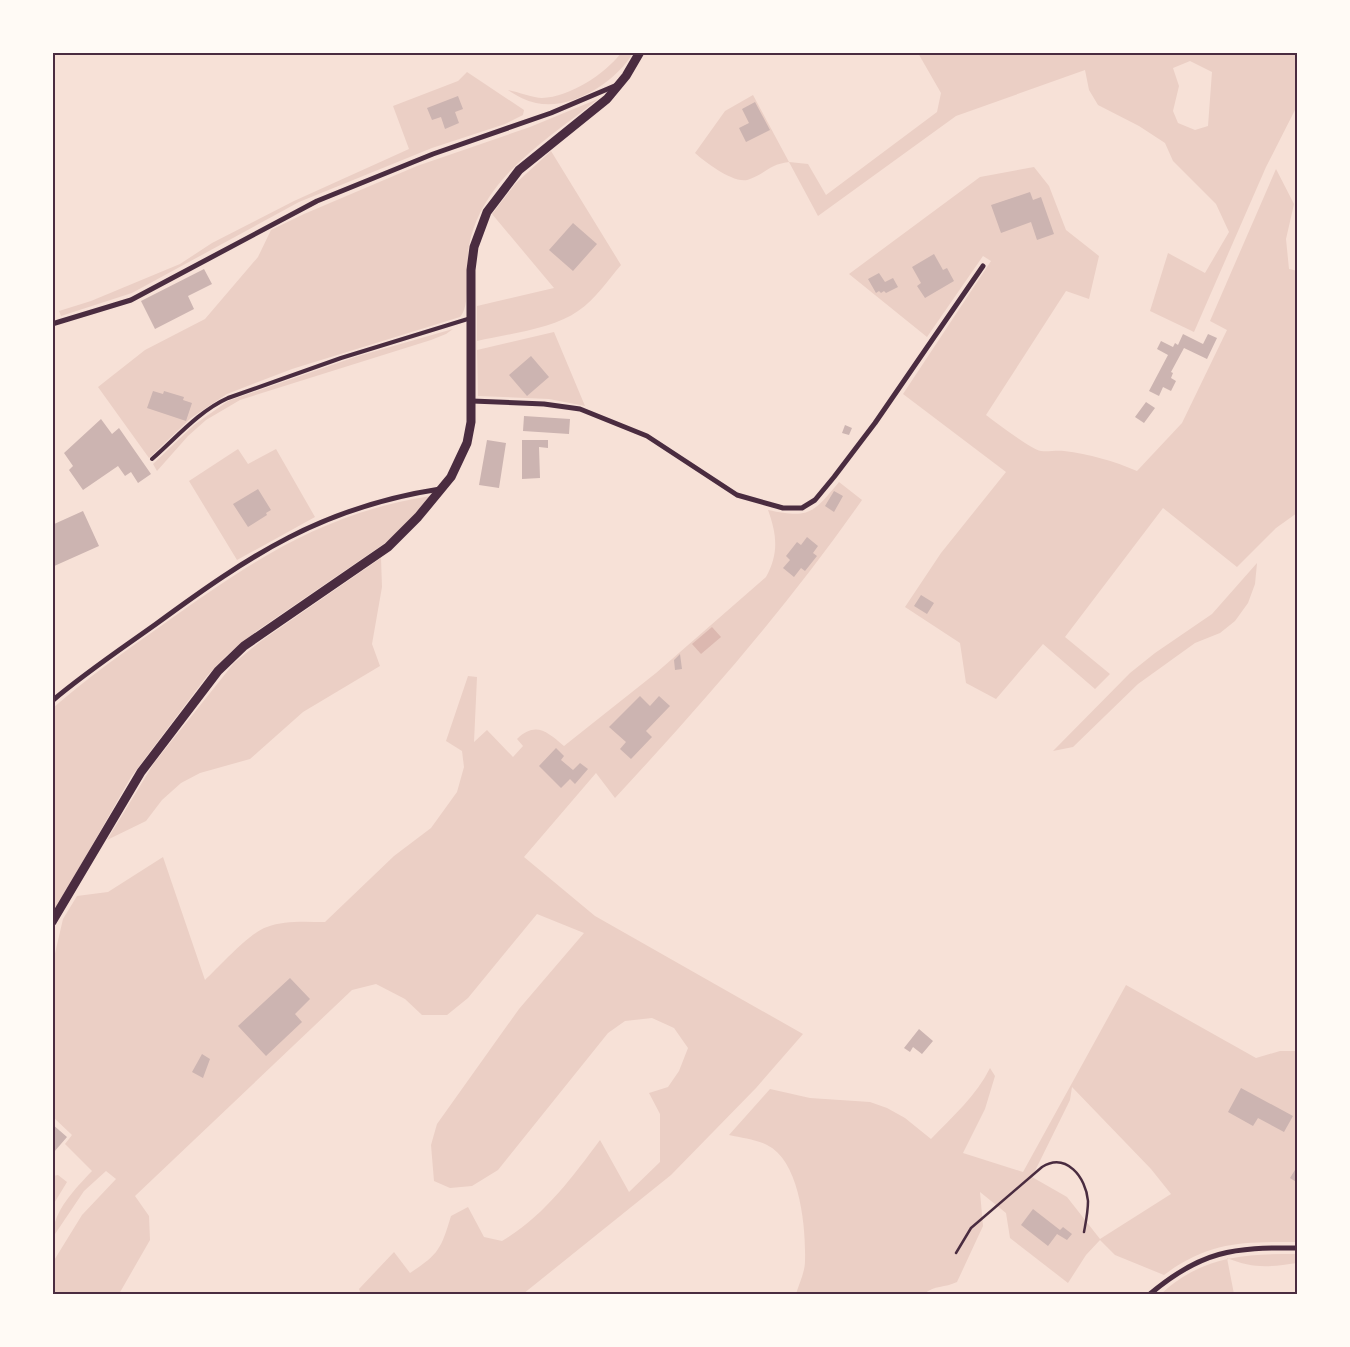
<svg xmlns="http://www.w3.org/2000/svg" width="1350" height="1347" font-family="'Source Serif 4',serif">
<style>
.green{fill:#ebcfc5;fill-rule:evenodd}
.water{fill:#dcb8b0}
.building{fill:#ccb4b1}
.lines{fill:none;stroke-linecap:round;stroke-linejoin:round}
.path{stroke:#4a2c40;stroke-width:2.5}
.service{stroke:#4a2c40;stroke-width:4}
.minor{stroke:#4a2c40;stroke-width:5}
.tertiary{stroke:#4a2c40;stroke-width:9}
.neatline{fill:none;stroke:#4a2c40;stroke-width:2}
</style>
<rect width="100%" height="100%" fill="#f7e1d7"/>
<!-- green -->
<path class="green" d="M621,53H633C616,82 571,111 536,103C526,101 517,96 508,90C518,92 534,98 542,98C570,97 605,74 621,53Z
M918,53H1297V106L1266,167L1194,332L1150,311L1168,253L1205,273L1229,232L1216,204L1173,161L1165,143L1139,126L1098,105L1089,90L1085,70L956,116L818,216L789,162C770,164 766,173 750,179C736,186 705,162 695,153L725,111L753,95L789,162L808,164L826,195L937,112L941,93ZM1190,61L1212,72L1208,126L1195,130L1178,123L1173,111L1179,86L1173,68Z
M467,72L524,110L523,115L505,124L432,148L299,202L132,293L61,316L59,311L91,301L180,264L212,243L294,201L409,149L393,106L458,81Z
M598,99C556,133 505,163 480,213C475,223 471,234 469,246C466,262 471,307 460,317L292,369L227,394L191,418L149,458L98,387L145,350L205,319L258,257L271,230L304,214L417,166L530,127Z
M551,151L621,265C608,280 595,300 578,311C553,329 507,334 477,341V306L554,288L492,214L516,183Z
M1034,167L1049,186L1066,230L1099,256L1089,299L1066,291L986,415C997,423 1030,449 1041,451C1048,452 1056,450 1064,451C1089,454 1114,461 1137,471L1182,423L1227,330L1210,321L1276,169L1294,204L1286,239L1289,269L1298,271L1297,513L1276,528L1237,567L1163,508L1065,637L1110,674L1095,689L1043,644L996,699L966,683L960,643L905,607L941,553L1006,472L903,394L991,261L983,256L927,337L849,274L980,177Z
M453,329L446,334L431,340L240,400L206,420L188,436L157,471L153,464L194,425L228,401L355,357Z
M554,332L585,406L549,399L478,396L477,350Z
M238,449L248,464L276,449L315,517L237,560L189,481Z
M839,482L862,500C788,606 703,703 615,798L596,773L524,857L595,916L803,1034L756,1088L671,1175L523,1294H361L359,1289L394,1252L410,1273C439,1254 441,1249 451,1216L468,1207L484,1237L502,1241C544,1216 571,1179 600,1140L629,1192L660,1162V1114L649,1093L668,1087L679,1071L688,1048L674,1028L652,1018L625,1021L608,1033L498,1170L472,1186L450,1188L434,1181L431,1145L437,1124L519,1009L584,933L537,914L468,998L447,1015H422L405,999L376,984L352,990L135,1196L149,1216L150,1240L119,1294H52L53,1262L82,1215L116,1179L106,1171L84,1191L53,1237C52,1212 75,1189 92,1171L65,1144L72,1135L53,1117V962L63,919L77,896L108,892L163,857L205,980C219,967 250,932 267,927C285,920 306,922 325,922L394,856L431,828L457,792L464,767L462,751L446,741L468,676L477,677L474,742L487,730L513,757L523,746L517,739C536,721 547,732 564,746L656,673L766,577C779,553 777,535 768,510C810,519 813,513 839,482Z
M431,496L403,528L385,543L258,630L227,655L207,676L131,777L53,914V708C87,678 124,652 161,626C249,563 321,513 431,496Z
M381,558L382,587L372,644L380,666L303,712L250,759L200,773L181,783L162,800L146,821L107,840L154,763L234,663L261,641Z
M1257,563L1255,584L1248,603L1235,621L1220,633L1195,643L1138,684L1073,747L1053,751L1130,673L1155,653L1212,614Z
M1126,985L1256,1058L1280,1051H1297V1242C1243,1242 1210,1241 1164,1275L1115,1255L1100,1240L1086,1255L1068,1283L1010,1238L1006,1213L980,1192L983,1226L957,1282C945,1288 934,1285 924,1294H796C799,1284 805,1272 805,1261C806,1227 800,1161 767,1145C755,1139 742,1138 729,1135L770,1089L810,1098L870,1102L887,1108L905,1118L931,1139C953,1116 976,1096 990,1068L995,1076L985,1109L963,1153L1023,1172ZM1072,1087L1151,1169L1171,1194L1100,1239L1067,1197L1032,1177L1070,1100Z
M58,1175L67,1182L53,1205V1176Z
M1297,1254V1263C1270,1267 1253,1269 1227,1258L1234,1294H1161C1202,1256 1244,1254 1297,1254Z"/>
<!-- water -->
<path class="water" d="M712,627L721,637L701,654L692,644Z"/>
<!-- building -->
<path class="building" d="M458,96L463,109L455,112L459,123L445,129L441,117L432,120L427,108Z
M755,102L770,130L746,142L739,128L749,123L742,109Z
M1030,192L1033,200L1041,197L1054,234L1037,240L1031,222L1001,233L991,205Z
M573,223L597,244L573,271L549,250Z
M934,254L943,270L947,268L954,281L925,298L917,286L921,283L912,267Z
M204,269L212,284L188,296L194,309L155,329L141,301Z
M879,273L885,282L893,278L898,287L886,293L884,291L881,293L879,291L876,293L868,279Z
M1183,334L1203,344L1208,334L1217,338L1207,359L1184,348L1171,372L1173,373L1171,378L1176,381L1171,391L1163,387L1159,396L1149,391L1168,355L1157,349L1161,341L1173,347L1175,343L1178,345Z
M531,356L549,377L527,396L509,375Z
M153,391L163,394L164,391L184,397L183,400L192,403L186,421L147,408Z
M1146,402L1155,408L1144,423L1135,417Z
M524,416L570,419L569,434L523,431Z
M101,419L112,434L119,428L151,474L138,483L131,472L125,476L118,466L83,490L69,470L73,466L64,453Z
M845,425L852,428L849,435L842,433Z
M487,440L506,443L499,488L479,485Z
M522,440H548V448L539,447L540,478L522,479Z
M258,489L271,510L266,513L267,515L248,527L233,504Z
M834,491L843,496L834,512L825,506Z
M83,511L99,546L52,567V525Z
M807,537L818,546L813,553L817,556L805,571L801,568L794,577L783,568L790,560L786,556L797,542L801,545Z
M921,595L934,603L927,614L914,606Z
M680,654L682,669L675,670L674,660Z
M640,696L650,706L659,696L670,706L646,731L652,737L631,759L620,749L626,742L609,727Z
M556,748L564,756L561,760L573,770L580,763L588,769L575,784L570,779L561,788L539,766Z
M290,978L310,999L295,1014L302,1022L266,1056L238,1026Z
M919,1029L933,1041L922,1054L913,1047L910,1052L904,1048Z
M202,1054L210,1059L203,1078L192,1072Z
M1241,1088L1293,1116L1284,1132L1258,1118L1253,1126L1228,1112Z
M52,1124L67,1137L54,1152L52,1150Z
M1298,1165V1183L1290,1178Z
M1033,1209L1060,1230L1063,1227L1072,1234L1067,1240L1057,1234L1048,1246L1021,1225Z"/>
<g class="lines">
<!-- path -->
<path class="path" d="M956,1253L971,1228L1042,1167C1066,1152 1086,1177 1088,1201C1088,1212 1086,1221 1084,1232"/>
<!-- service -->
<path class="service" d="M152,459C176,438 199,411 228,398L341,358L471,318"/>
<!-- minor -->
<path class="minor" d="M52,324L131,300L317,201L433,154L551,113L617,85
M472,401L544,404L580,409L647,436L737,495L783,508H802L815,500L834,477L875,423L983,266
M52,701C85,673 121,649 156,624C250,555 322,507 440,489
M1150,1294C1201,1251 1233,1247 1298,1248"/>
<!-- tertiary -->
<path class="tertiary" d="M52,922L141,772L218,671L244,646L388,547L418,517L451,477L467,443L471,422V270L474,247L487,212L519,170L607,99L626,76L640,52"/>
</g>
<!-- border -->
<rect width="1350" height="1347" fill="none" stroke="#fffaf5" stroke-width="108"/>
<rect x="54" y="54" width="1242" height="1239" class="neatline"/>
</svg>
